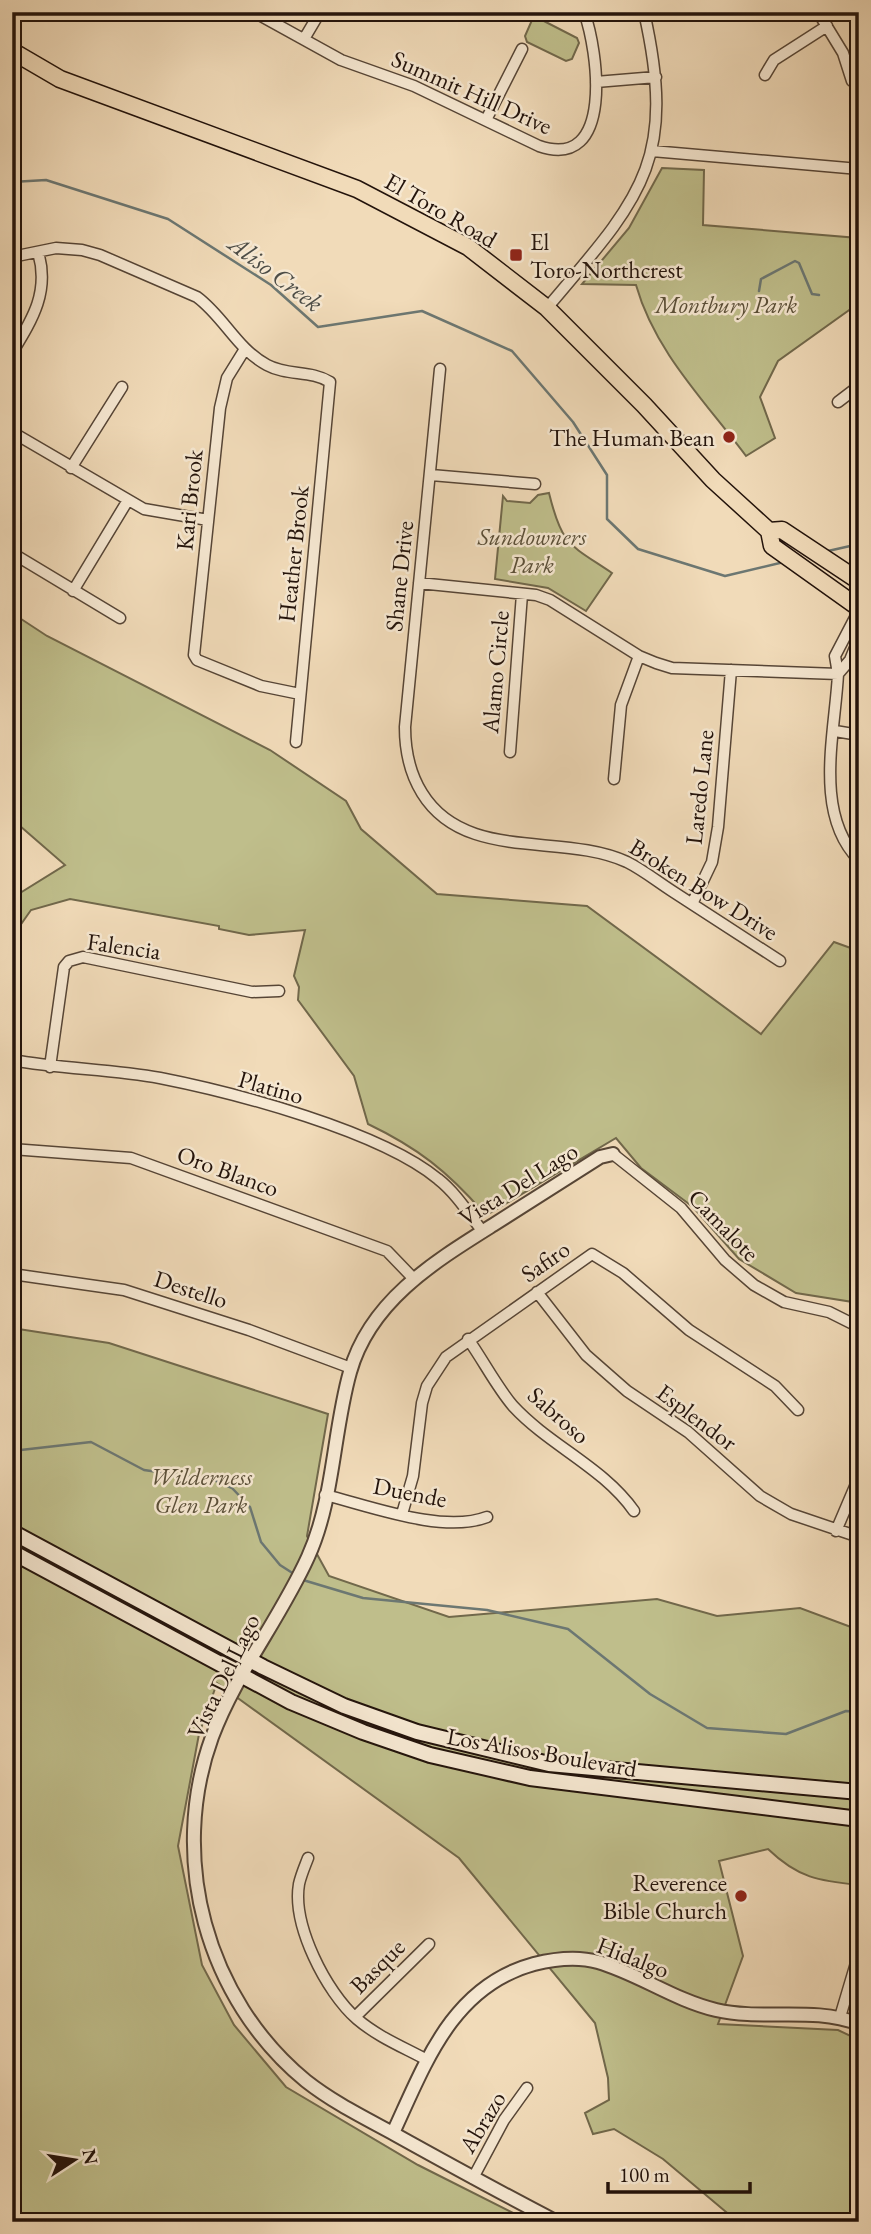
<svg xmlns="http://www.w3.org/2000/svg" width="871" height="2234" font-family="'EB Garamond',serif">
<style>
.green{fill:#bfbe8b;stroke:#71684b;stroke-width:2}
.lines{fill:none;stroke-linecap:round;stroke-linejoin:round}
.stream{stroke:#6c7772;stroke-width:2.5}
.minor-casing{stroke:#564536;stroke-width:13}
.tertiary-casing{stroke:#564536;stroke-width:16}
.secondary-casing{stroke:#23130b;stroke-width:18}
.primary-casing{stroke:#23130b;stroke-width:19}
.minor{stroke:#f6e8d2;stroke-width:10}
.tertiary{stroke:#f6e8d2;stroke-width:12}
.secondary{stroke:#f6e8d2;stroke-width:14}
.primary{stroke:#f1dbb9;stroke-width:16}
.poi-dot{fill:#8f2418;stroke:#f6e8d2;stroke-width:2.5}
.labels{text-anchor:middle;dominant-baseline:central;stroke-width:5;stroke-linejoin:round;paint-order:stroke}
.street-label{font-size:24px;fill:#23130b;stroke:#f6e8d2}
.poi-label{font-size:24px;fill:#23130b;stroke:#f6e8d2;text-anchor:end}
.park-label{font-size:24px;font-style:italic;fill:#5a4f38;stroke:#f6e8d2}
.water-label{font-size:26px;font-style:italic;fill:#4d4d47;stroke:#f6e8d2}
</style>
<rect width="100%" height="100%" fill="#f1dbb9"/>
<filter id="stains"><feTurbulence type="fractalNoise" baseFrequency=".00286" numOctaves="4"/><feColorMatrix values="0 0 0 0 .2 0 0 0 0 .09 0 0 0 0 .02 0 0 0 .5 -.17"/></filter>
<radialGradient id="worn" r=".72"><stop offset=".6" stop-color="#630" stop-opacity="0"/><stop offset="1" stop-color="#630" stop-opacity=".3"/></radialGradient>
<!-- green -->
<path class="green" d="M538,18L577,38L579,43L572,59L566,61L527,42L525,36L532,20Z
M662,168L704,170L703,225L858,238L859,303L778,361L760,397L775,438L746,456C705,401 655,352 636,285L582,284L629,228Z
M549,493C562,546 569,544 612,573L586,611L548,588L495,579L503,496L507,501L530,503L538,495Z
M12,613L47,636L270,750L346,801L361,829L437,894L587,906L761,1034L834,942L859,951V1303L796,1293L739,1259L693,1207L641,1168L616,1138L490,1213L483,1212C447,1171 418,1148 368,1124L354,1076L298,1000L299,987L294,976L305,930L249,935L219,929V926L70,899L31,910L12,937V898L65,865L12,819Z
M12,1328L109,1343L328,1414L307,1536L329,1576L449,1617L657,1599L717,1616L800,1608L859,1630V1885C819,1881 798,1878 768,1849L719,1861L743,1956L718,2024L838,2030L859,2040V2222H738L663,2159L614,2129L593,2134L585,2113L609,2100L608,2078L595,2023L459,1858L217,1683L199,1734L178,1846L202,1965L234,2025L286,2087L418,2165L531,2222H12Z"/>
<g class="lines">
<!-- stream -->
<path class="stream" d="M12,182L46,180L168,219L271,285L318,327L422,311L512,351L573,422L607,475V519L638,549L725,576L784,562
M759,291L761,279L795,261L799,263L812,294L819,295
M828,551L859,544
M12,1451L91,1442L144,1470L214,1480L232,1488L250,1507L261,1542L280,1565L294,1574
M303,1580L363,1598L487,1610L568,1629L650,1694L707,1728L786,1734L846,1711L859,1712"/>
<!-- minor casing -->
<g class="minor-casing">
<path id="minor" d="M254,12L341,60L414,86L539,146C615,172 598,50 584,12
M818,12L843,53L852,81
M304,39L320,12
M765,75L774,60L827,26
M596,82L656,77
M486,120L522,49
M652,151L859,169
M12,257L56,248L82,250L100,255L197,297C224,317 237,349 267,365C287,376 311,370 330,382L296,742
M547,308C640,198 678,163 644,12
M245,349L227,378L220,408L194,655L197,660L261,686L300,694
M12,353C32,320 50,292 38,252
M440,369L405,727C405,751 409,772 422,793C465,863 562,832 627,862C643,870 658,882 672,891C708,914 744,938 780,961
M838,402L859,386
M12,432L144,509L208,520
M71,468L122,387
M431,475L535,484
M12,553L120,618
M419,583L536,595L550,600L639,656L656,663L672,668L838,674
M73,591L128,500
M859,610L835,656L838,674C835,733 813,814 859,860
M838,674L850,660L859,638
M835,731L859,735
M510,752L522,594
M614,779L621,705L639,656
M692,904L712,862L718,827L731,670
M12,1060C61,1069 111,1069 160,1078C236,1093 380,1131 438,1179C456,1193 469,1214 483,1232
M50,1067L64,967L69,961L83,957L252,992L279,991
M12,1149L131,1158L387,1251L413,1278
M613,1154L681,1208L725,1260L754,1285L784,1302L829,1312L853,1324
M12,1274L124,1290L249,1330L351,1368
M537,1292L586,1355L627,1391L688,1432L760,1496L791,1514L859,1537
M468,1339C483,1360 496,1386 513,1406C550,1446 603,1467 634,1511
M325,1495C370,1506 443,1534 487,1517
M402,1514L413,1476L422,1403L427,1386L446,1357L592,1254L623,1273L689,1330L775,1386L798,1410
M836,1531L859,1477
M308,1858C305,1866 301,1875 299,1884C292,1925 326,1992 357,2019C378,2037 403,2047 427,2060
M355,2017L429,1944
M840,2017L859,1953
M473,2178L504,2120L527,2088"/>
</g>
<!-- tertiary casing -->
<g class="tertiary-casing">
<path id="tertiary" d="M393,2133C425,2064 452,1986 534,1964C554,1959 577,1956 598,1962C639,1974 674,2000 716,2010C764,2021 812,2006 859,2024
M557,2222C503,2194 450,2165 396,2135C365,2118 334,2103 306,2081C206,1999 168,1858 212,1737C236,1673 280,1619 308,1557C334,1500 333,1432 350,1372C370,1301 434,1262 493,1225C529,1202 564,1180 600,1157L613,1154"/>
</g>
<!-- secondary casing -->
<g class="secondary-casing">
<path id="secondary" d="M12,1532L263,1667L344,1706L417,1732L549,1764L859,1792
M12,1552L291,1702L363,1732L430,1755L530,1778L859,1819"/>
</g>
<!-- primary casing -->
<g class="primary-casing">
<path id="primary" d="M12,51L60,79L357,189L468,247L547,308L644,405L713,480L769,531L772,546L859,608
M769,531L782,530L859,581"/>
</g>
<!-- minor -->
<use href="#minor" class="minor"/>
<!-- tertiary -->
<use href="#tertiary" class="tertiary"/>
<!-- secondary -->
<use href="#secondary" class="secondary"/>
<!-- primary -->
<use href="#primary" class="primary"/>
</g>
<!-- markers -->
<g class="poi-dot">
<rect x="509" y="248" width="14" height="14" rx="3.5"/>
<circle cx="729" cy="437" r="7"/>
<circle cx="741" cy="1896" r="7"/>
</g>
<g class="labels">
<!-- street labels -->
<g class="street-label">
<text transform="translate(472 92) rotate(24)">Summit Hill Drive</text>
<text transform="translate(441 210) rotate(30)">El Toro Road</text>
<text transform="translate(189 500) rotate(-84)">Kari Brook</text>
<text transform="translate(293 554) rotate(-84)">Heather Brook</text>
<text transform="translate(399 576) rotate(-84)">Shane Drive</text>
<text transform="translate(495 672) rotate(-85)">Alamo Circle</text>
<text transform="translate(699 787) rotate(-84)">Laredo Lane</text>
<text transform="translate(704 889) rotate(32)">Broken Bow Drive</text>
<text transform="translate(124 946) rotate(8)">Falencia</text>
<text transform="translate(271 1087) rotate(16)">Platino</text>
<text transform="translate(228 1171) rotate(20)">Oro Blanco</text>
<text transform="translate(518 1184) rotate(-32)">Vista Del Lago</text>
<text transform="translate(724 1225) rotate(46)">Camalote</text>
<text transform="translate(545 1261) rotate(-35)">Safiro</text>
<text transform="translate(191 1289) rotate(18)">Destello</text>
<text transform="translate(559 1415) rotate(41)">Sabroso</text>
<text transform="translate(697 1417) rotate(37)">Esplendor</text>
<text transform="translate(410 1492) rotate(11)">Duende</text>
<text transform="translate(223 1676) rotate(-64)">Vista Del Lago</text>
<text transform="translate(542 1752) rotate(10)">Los Alisos Boulevard</text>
<text transform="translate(633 1957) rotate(21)">Hidalgo</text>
<text transform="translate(377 1966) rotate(-45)">Basque</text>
<text transform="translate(482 2122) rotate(-59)">Abrazo</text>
</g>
<!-- poi labels -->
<g class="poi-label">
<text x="530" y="241" text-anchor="start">El<tspan x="530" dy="28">Toro-Northcrest</tspan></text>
<text x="715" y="437">The Human Bean</text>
<text x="727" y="1882">Reverence<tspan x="727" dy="28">Bible Church</tspan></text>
</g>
<!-- park labels -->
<g class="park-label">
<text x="726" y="304">Montbury Park</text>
<text x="532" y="536">Sundowners<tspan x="532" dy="28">Park</tspan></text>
<text x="201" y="1476">Wilderness<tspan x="201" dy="28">Glen Park</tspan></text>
</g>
<!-- water labels -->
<g class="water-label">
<text transform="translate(276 273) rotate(37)">Aliso Creek</text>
</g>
</g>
<!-- margin -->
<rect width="871" height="2234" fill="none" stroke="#f1dbb9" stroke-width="42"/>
<rect x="14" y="14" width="843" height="2206" fill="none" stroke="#23130b" stroke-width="3.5"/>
<rect x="21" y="21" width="829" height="2192" fill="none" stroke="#23130b" stroke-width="2"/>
<!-- north arrow -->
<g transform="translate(74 2160) rotate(78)" stroke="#f6e8d2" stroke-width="5" paint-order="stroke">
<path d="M0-5L12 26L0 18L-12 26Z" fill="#23130b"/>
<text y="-10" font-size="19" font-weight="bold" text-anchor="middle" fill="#23130b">N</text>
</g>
<!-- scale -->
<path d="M608 2182v10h142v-10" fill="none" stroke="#23130b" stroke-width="3.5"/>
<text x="619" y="2182" font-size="21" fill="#23130b" stroke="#f6e8d2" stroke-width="5" paint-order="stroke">100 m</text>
<rect width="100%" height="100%" filter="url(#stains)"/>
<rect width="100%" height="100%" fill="url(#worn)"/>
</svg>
